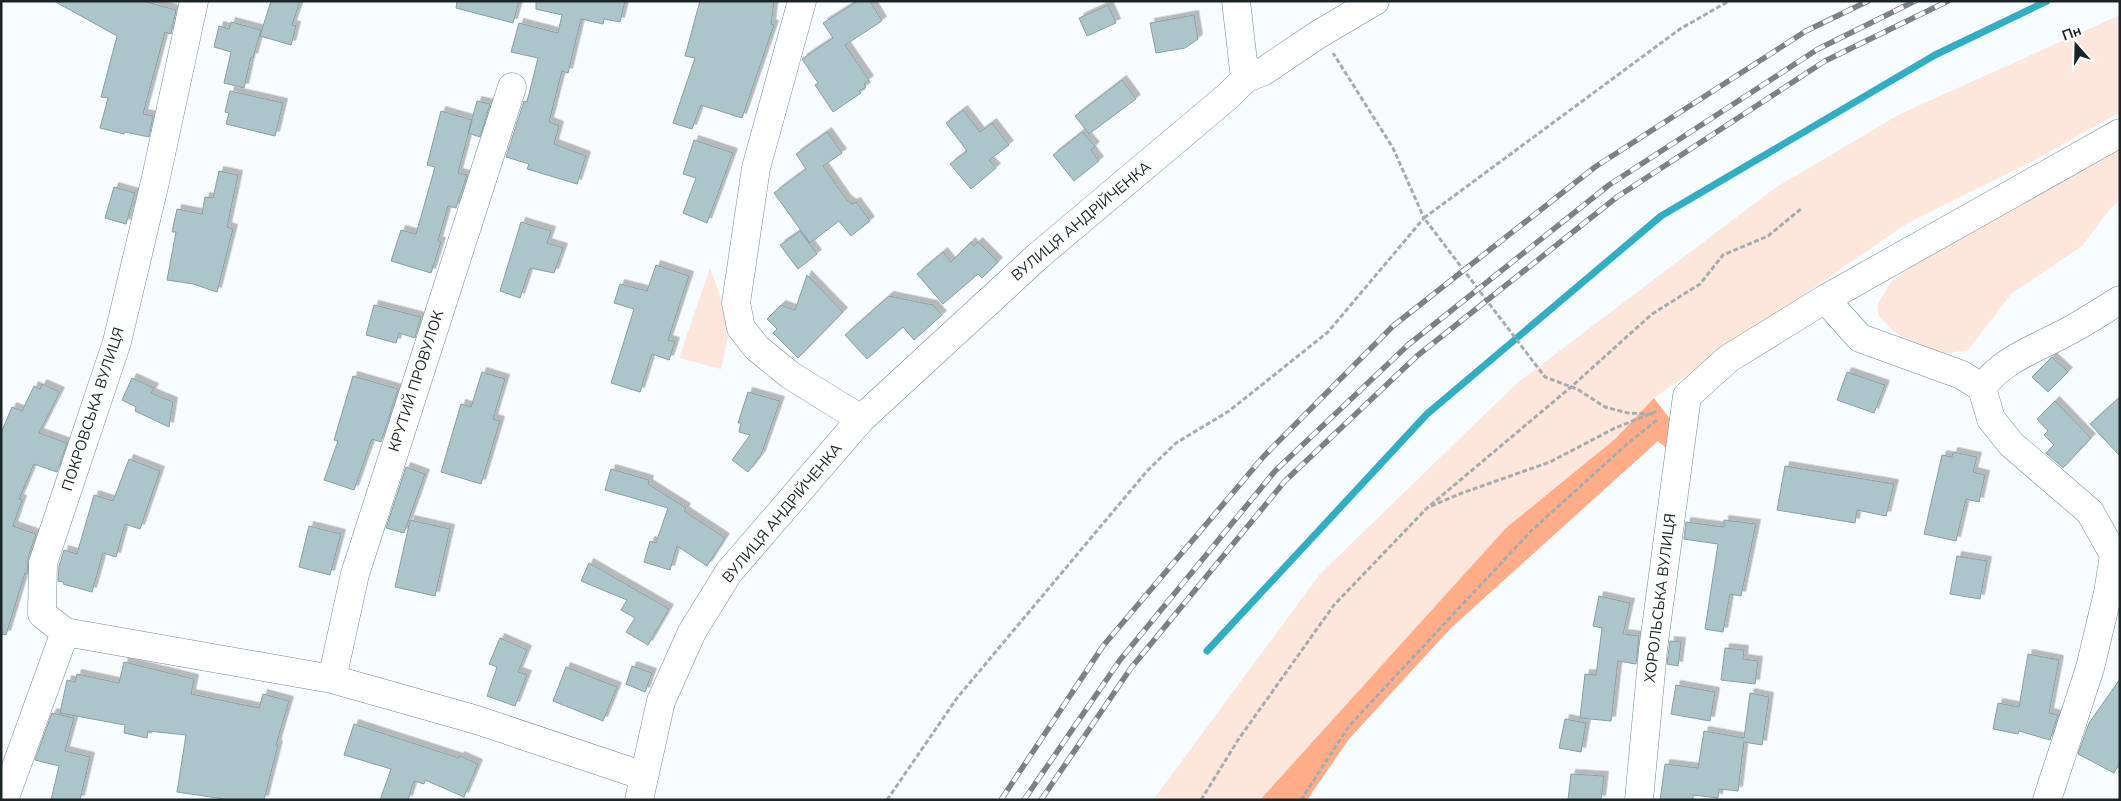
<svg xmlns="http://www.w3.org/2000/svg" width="2121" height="801" font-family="'Nunito Sans',sans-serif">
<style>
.green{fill:#fde6dc}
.forest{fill:#ffac89}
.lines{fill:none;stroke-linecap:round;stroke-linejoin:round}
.stream{stroke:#31aec4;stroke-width:7}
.building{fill:#acc5ca;stroke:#879fa4;filter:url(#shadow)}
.street-casing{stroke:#728a8f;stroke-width:29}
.secondary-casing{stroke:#728a8f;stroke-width:29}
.path{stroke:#a5acae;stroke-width:3;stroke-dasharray:5 2.5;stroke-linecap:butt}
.street{stroke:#fff;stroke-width:28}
.secondary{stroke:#fff;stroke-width:28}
.rail-casing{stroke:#7b8284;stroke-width:5.5}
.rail{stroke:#fff;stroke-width:4;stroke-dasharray:11;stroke-linecap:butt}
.labels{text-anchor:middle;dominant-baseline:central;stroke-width:5;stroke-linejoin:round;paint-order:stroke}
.street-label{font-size:15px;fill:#1b2426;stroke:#fff}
</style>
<defs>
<filter id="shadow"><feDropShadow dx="4.5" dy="-4.5" stdDeviation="0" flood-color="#0004"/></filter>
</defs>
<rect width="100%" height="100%" fill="#f7fcfe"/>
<!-- green -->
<path class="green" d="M2120,15V112L2031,162L1906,224L1654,398L1615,439L1506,528L1261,800H1153L1320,574L1517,383L1775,188L1900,114Z
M2120,149V200L2110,209L2082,246L2012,293L1968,350L1936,355L1893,331L1878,315V303L1891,282L1952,237Z
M710,268L722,302L728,337L721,369L679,358Z"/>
<!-- forest -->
<path class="forest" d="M1654,398L1677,428L1672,453L1658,441L1451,628L1349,739L1307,800H1260L1506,528L1615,439Z"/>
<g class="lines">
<!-- stream -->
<path class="stream" d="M1207,651L1427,414L1661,216L1935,55L2047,1"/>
</g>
<!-- building -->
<path class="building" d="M54,1H143L176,10L171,34L165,32L143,114L153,116L149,137L125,132L124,134L100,128L108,98L101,97L117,36Z
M271,1H300L292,25L296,26L291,45L260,36Z
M457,1H519L513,23L456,8Z
M536,1H625L620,22L604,19L603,24L581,19L568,73L562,71L549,122L559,126L554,144L586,156L577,184L527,169L529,164L506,157L524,101L527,102L538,58L511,52L519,23L558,33L562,15L536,9Z
M700,1H774L771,24L774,25L742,118L701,105L692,129L673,123L695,58L685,56Z
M858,1H870L882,21L845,45L869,80L864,84L866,87L859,91L861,93L833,112L815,85L818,83L802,59L833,38L823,23Z
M1108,5L1116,23L1087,36L1079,18Z
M1194,15L1198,39L1185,48L1156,53L1150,23Z
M231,22L261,30L253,58L251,57L244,88L224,83L231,52L214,47L219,26L229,29Z
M1122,80L1136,99L1089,134L1075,116Z
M230,91L283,103L275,136L226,124L229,113L225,112Z
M477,101L490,104L480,137L468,133Z
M963,110L980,132L992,123L1009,145L989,160L996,168L971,189L950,164L967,151L946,123Z
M441,111L472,120L458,173L467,175L456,208L448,206L438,241L441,242L431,273L391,261L401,230L416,234L435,167L427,165Z
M827,132L842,153L823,166L846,199L852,204L856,202L870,221L851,236L839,221L810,243L774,193L806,169L796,154Z
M1082,132L1095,146L1091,150L1099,161L1074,181L1053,155Z
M694,140L733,153L707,223L683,213L696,178L683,174Z
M219,171L238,175L227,227L233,229L217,292L193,284L167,280L176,232H172L177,209L202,214L205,197L213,198Z
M114,187L135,193L126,224L105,218Z
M521,222L551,231L547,243L563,248L554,273L530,268L520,298L500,291Z
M800,231L817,254L798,269L780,245Z
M971,242L974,246L978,242L998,262L982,278L978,274L943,304L917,274L943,252L951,262Z
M656,265L689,276L668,340L675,342L669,360L652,354L640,392L611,383L634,309L614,303L620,284L647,291Z
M807,275L843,312L798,358L773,333L777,329L767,319L781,305L795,310Z
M889,296L933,305L942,315L914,340L903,327L867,359L845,335Z
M374,305L421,317L415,338L399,333L396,343L366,335Z
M2052,357L2068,372L2048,392L2032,377Z
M482,372L505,379L493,419L500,421L481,484L441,472L461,404L471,407Z
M1847,372L1885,385L1874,413L1837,400Z
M353,376L398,389L381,442L372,439L354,490L324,480L338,441L334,440Z
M132,378L154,388L151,393L173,402L169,427L135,411L136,407L122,400Z
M42,384L60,392L39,433L67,443L57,472L34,464L19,499L22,500L13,526L36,534L28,558L27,574L25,573L6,635L1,634V433L12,407L22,411L34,386L40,389Z
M748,392L780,401L761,455L748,472L732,460L750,435L739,432L741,423H738Z
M2120,397V456L2090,424Z
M2055,401L2091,438L2063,468L2046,453L2054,445L2044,435L2048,431L2037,419Z
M1953,452L1977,457L1973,472L1985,475L1979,502L1966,499L1956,541L1924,534L1942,455L1952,457Z
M129,459L160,471L140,529L125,524L116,557L103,553L92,592L63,584L64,582L58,581L59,566L64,550L77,554L94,495L113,501Z
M1785,466L1894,484L1886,516L1857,510L1855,523L1777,510Z
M406,467L425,474L404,533L386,528Z
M611,469L649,480L648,484L686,508L684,511L725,538L707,566L677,546L670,570L644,562L650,541L656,543L668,508L605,490Z
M410,520L450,529L435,596L395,587Z
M1724,520L1756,524L1741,596L1730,594L1723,632L1705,629L1718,544L1684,539L1686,522L1724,527Z
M309,526L341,534L330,575L299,567Z
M1957,556L1987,561L1980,599L1950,594Z
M589,563L669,609L648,645L626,632L635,618L621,610L627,600L581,581Z
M1599,596L1630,603L1623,634L1639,636L1636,664L1618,661L1611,721L1580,718L1585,674L1596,675L1602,628L1593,626Z
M500,638L527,650L518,672L527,675L515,706L487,696L497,667L489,664Z
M1670,641L1681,642L1678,666L1667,664Z
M1725,648L1744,650L1743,659L1758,661L1755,684L1721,680Z
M2028,654L2059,660L2049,713L2058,715L2050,740L2019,731L2018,734L1993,729L1998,703L2019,707Z
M124,662L194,679L191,694L259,708L263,694L289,701L276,745H278L264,800H231L177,792L186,735L148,731L147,738L124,733L125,725L60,713L67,680L75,682L77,674L119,683Z
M632,666L652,673L645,692L626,684Z
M566,667L617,687L603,721L553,701Z
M2120,679V762L2114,773L2078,754L2089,723Z
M1676,685L1715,692L1710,721L1671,714Z
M1750,693L1769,697L1762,745L1744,742L1738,791L1719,789L1718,798L1693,795V800H1660L1665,764L1698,768L1704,731L1744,738Z
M52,713L74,718L65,751L90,757L80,800H51L59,766L35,760Z
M1565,719L1586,723L1581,752L1559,748Z
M354,724L459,758L460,756L478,764L464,797L425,780L424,784L414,781L408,800H380L391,769L344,755Z
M1571,774L1604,776L1601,800H1568Z"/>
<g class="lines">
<!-- street casing -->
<g class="street-casing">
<path id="street" d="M802,1L756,168L736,303L741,328L757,348L790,375L861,419
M1825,299L1860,338L1962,375L1982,388L1991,419L2011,444L2090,512L2114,555L2108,593L2090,668L2047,800
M1982,388C2002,358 2043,346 2074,328C2090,319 2105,309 2120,300
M65,632L332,679L477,720L644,776
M332,679L355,574L512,87
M4,800L65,632L42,614L43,563L117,342L155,182L194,1
M1639,800L1653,650L1687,396L1728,359L1825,299L2120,133"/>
</g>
<!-- secondary casing -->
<g class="secondary-casing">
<path id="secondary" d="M1236,1L1245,79
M639,800L661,701L692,632L729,572L861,419L1038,256L1228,96L1245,79L1264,71L1319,34L1375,1"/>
</g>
<!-- path -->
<path class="path" d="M1652,414L1628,413L1605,407L1577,389L1545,377L1424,218L1680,29L1729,1
M1431,506L1462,493L1550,462L1615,428L1660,410
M887,800L957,698L1147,471L1176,443L1229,411L1328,332L1424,218L1393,148L1333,53
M1201,800L1238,740L1334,605L1427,508L1571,387L1652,314L1700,284L1723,255L1768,236L1802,208
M1301,800L1349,726L1531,531L1627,444L1657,420"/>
<!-- street -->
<use href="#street" class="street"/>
<!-- secondary -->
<use href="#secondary" class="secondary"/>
<!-- rail casing -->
<g class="rail-casing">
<path id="rail" d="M1001,800L1103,646L1264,456L1393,326L1595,167L1806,31L1868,1
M1024,800L1120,660L1275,471L1408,345L1609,185L1818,49L1915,1
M1041,800L1131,668L1285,481L1417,356L1617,197L1825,61L1948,1"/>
</g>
<!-- rail -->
<use href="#rail" class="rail"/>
</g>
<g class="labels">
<!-- street labels -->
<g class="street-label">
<text transform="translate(1081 221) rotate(-40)">ВУЛИЦЯ АНДРІЙЧЕНКА</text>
<text transform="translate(416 381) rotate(-72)">КРУТИЙ ПРОВУЛОК</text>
<text transform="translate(93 409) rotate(-72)">ПОКРОВСЬКА ВУЛИЦЯ</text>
<text transform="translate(782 513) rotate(-50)">ВУЛИЦЯ АНДРІЙЧЕНКА</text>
<text transform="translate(1660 598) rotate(-83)">ХОРОЛЬСЬКА ВУЛИЦЯ</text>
</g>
</g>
<!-- border -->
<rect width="2121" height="801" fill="none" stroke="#1b2426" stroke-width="5"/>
<!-- north arrow -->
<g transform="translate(2076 45) rotate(340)" stroke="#ffffff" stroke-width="4" paint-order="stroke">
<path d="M0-4L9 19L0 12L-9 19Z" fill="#1b2426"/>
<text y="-8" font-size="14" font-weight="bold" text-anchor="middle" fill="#1b2426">Пн</text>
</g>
</svg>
